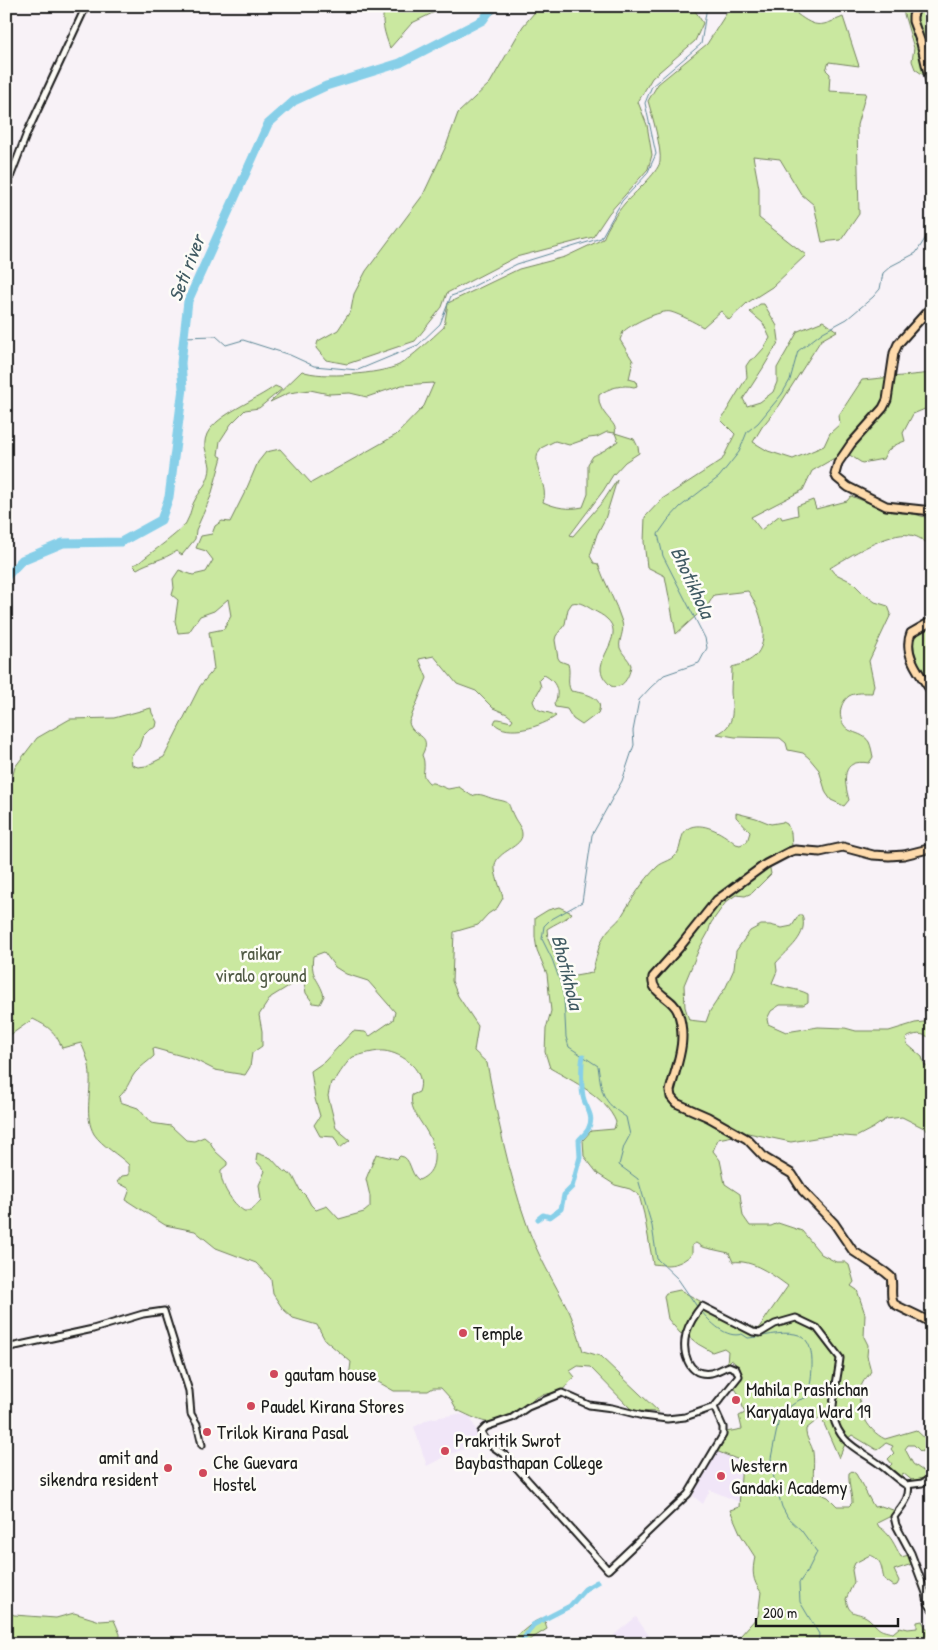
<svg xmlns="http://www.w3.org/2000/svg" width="938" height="1650" font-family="'Patrick Hand',sans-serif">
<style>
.built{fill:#f1e6f8}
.green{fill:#cae8a0;stroke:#73825e;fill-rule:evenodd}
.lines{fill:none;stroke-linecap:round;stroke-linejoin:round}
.stream{stroke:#5c8796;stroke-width:1}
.canal{stroke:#87cfe8;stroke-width:5}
.river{stroke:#87cfe8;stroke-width:9}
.minor-casing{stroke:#1c1c1c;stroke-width:9}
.major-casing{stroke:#1c1c1c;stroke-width:11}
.minor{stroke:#fdfcf7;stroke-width:5}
.major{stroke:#fedbac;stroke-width:7}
.poi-dot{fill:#d1495b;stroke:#fdfcf7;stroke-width:2}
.labels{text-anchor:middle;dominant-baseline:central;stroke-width:5;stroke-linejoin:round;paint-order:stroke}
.park-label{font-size:19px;fill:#505944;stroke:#fdfcf7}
.poi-label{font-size:19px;fill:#1c1c1c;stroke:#fdfcf7;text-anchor:start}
.water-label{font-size:20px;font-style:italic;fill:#415b63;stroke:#fdfcf7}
</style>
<rect width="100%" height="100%" fill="#f8f2f7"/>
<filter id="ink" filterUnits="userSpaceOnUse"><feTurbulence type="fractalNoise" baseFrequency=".02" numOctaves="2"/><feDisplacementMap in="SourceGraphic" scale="10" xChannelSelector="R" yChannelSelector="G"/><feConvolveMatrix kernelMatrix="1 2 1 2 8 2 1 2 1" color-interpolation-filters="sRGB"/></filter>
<g filter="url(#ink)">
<!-- built -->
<path class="built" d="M458,1414L470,1416L479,1437L483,1443L450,1454L427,1466L414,1427L429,1419Z
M716,1451L742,1461L739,1502L710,1490L703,1504L693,1496L700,1479Z
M636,1617L650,1637L641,1644H621L614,1635Z"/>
<!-- green -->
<path class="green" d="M385,6H447L412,23L390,48C385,34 380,21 385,6Z
M540,6H692L703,23L695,41L652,78L638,102L647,125L652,155L648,169L609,213L593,237L516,257L447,293L442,307L415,341L347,364L326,360L316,348L318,341L338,330L351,310L354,294L366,271L423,195L446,146L458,113L490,83L523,26Z
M731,6H800L797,14C817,29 821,26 843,17L859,66L829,62L826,70L830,74L829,91L866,93L857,125L859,214L841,240L822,242L814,205L801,194L780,159L753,156L759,188V218L806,255L772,287L747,303L729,320L721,311L703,327C694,322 681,315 671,312C661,309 629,325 623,332C622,335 621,337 620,340L633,361L629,379L636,381L637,386L634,387C623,384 608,388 599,395C597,415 619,422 615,433L634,439L638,447L639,453L625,462L613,475L603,491L570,535L573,536L604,500L617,480L605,519L597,534L590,556L594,563L598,564C605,584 616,602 622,622C625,632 618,640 620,648C622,654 629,659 631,665C630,676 623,690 611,686C606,681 602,677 601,670C600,654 624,634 607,619C603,615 598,613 593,610C586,606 580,601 572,603L568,609L565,624L556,636L555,640L558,658L560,661L568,664C571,674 566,682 571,691C582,693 606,696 598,713L582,725L573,719L567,709L555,707L554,704C561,692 556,681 544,675L539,680L541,687L533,701C536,714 547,710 556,716C543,726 507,738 494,723L496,719H499L511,722L513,719L507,714L493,708L476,691L457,684L434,656L419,659L427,678L409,722C411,738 434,732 422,755C423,758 424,760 424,763C425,773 420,774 429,783H433L448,789L459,787L472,796C480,792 486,797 494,799C513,803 506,801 514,817C517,823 522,828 522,834C523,847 497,851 495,865C494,875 501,888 503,898L497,908L488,914L478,925L454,932L452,981L458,996L478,1026L474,1051L487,1063C497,1116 508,1171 526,1222C536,1253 554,1282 569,1311C575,1324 579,1338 583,1351L600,1356L659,1412L633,1411L590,1367L578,1366L570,1371L575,1377C569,1381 568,1386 562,1390C556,1394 549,1393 542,1395C524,1401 508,1425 486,1422C477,1420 466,1414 457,1410L451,1399L441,1388H433L428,1391H394L373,1379L349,1377L351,1362L325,1340L317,1325L293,1318L283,1309L273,1294L271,1279L256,1263L216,1248L195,1231L165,1225L126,1200L130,1189L117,1182L122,1176L129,1175V1165C118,1154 102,1146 94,1134C84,1116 91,1095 90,1076C90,1064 86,1054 81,1043L62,1048C55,1031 49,1027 33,1019L6,1038V801L15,767L37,738L70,719L114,718L151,708L152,713L157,722L156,727L147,731L143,735L139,747L131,756L132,765L138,767L146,766L164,757L200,686L214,669L209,632L224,629L231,616L228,599L214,611L200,616L189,632L178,633L175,621L178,600L172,595L174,588L173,579L179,570L193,575L206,572L213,560L206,551L196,548L201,536L212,534L215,526L222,521L230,522L246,490L258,462L266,452L280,449L311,483L396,435L424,406L434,383L402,385L367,397L350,393L329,394L310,390L289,393L270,402L302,371C321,379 381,374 399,365C412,357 432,338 444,327L448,303L519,269L565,257L603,239C608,226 616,214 625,203C634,193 657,174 660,162C662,149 652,115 648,101L658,84L707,44ZM607,432L615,433L618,441L605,450L593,456L588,464V494L583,507C568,510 557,508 543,502C550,485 528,464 541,448L555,441L569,445L589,438L597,437ZM324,952L335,967L346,974L368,981L395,1012L393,1020L370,1036L365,1032L353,1031L324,1062L311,1071L315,1099L320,1116L314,1125L320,1136L334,1137L340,1148L350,1140L336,1128L328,1096L331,1082L335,1081C338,1075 348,1060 353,1057C359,1055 378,1050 384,1051C403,1053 427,1071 419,1092L412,1095C407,1116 437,1131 434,1160C433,1170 428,1176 419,1180C409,1174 412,1157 400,1156L397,1159L376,1154L366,1179L370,1196V1207L364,1212L339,1219L327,1206L316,1210L311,1205L306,1196L300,1190L293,1176L282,1170L271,1158L257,1153L256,1161L265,1171L259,1185L261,1200L251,1211H244C232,1203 220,1185 221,1170L227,1165V1162L215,1151L210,1142L204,1137L194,1141L186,1140L171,1126L151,1123L138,1108L120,1102L119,1097C127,1090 129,1081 135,1073C141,1066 148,1062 154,1056L153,1048L193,1059L215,1070L245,1075L250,1067L252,1053L262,1046V1031L259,1015L271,997L297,981L304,982L306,993L313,1003L320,1004L324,996C319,978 310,978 313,956Z
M905,6H916L912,16L927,76L922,74L915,69L912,61L914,48L903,11Z
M919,6H932V75L914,16Z
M760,304H764L777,326L779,341L763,368L743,399L747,406L760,402L773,392L777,382V368L798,331L823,321L837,331L821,340L779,406L762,427L753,442L768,451L793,459L824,446L830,433L840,424L839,415L862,380L932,373V406L913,414L903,433L905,441C894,445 888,448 883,459L862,463L845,452L812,471L803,490L751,517L761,530L780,515L782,519L798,515L797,506L813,500L816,509L847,501L851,496L892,512L914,514L932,519V545C924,542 919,536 910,535C889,531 848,557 830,568L834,573L852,582L863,593L875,602L888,606L891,614L869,661L874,685L872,693C865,693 856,692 849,696C838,704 837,722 849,730C856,734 864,734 869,742C871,746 872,752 873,757L869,763C840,758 844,781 849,800L844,806L831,800L826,793L819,770L809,758L803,753L788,750L786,743L780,738L735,737L717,734C737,725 732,709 731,692C731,684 732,676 732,667C739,665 747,663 754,657C772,641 760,608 748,591L714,595L708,605L676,634L665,576L647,567L644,542L645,517L662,499L722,460L735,434L721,420L747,377L746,366L750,360L756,357L764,348L770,338L763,323L750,312Z
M275,386L282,389L259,408L245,410L231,424L220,441L218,455L222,457L211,496L196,530L195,539L182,555L176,551C164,560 150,561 137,569L133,565L140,562C150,553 181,532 186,523C191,515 191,505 196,498C202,489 210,479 210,467C209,455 201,448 207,434C217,414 257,400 275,386Z
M932,624V687L913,653V638Z
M736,813L756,818L771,824L783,822L787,824L791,833L792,846L768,858L771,874L752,893L745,896L736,895L726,902L711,923L708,933L699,949L684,985L685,1007L689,1020L706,1022L710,1011L726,987L734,969L736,951L750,931L761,925H770L782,928L792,926L799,915H802C809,936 788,949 776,963L777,971L772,983C783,989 797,988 808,994V1002L803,1005H780L771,1011L767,1019L768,1024L786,1032L818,1027L845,1028L856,1031H889L915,1023L932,1021L931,1038C921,1033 916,1033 906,1038L907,1044L922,1057L925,1066L932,1067V1132L902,1117L886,1119L873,1128L856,1137L833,1135L791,1142L748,1133L718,1139L713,1151L720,1160L725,1184L740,1194L743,1216L750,1226H771L778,1223L802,1231L821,1254L836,1262H845L849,1265L854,1282L851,1286L857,1290L865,1314L864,1337L868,1345L867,1356L871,1371C869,1376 864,1379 862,1384C854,1405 866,1430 885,1439L916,1430L932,1445L921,1452L914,1445H908L905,1449L913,1464L929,1475L914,1482L903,1473L900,1478L887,1469L892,1464L888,1459L894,1453L891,1449L893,1446L886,1443L877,1450L852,1435L847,1439L844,1431H838L845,1444L839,1458L821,1417L806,1429C805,1438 812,1444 813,1452C815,1466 811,1480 816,1492L828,1497L837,1506H849L852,1503C852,1493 848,1484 849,1473L852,1471L856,1474L874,1507L881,1506L896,1511L893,1515L877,1523L879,1527C890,1533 895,1546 901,1557L909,1555L912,1564L894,1570L899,1581L897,1585L894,1586L884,1579C881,1568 883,1560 870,1555L855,1563L852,1570L854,1582L846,1599C849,1618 858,1610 869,1619C880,1629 877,1630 893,1633L900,1627L908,1629L917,1628V1622L922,1621L926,1628L932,1629V1644H733L758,1616L761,1592C752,1580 752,1571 755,1557L741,1535L730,1510L739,1507L742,1461L716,1451L726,1432L742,1429L739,1416L745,1413L738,1393L734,1387C741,1377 743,1368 731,1360L727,1364L728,1351L724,1348L712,1352L698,1344L688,1336L680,1333L668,1319L664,1296L666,1293L680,1290L738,1322L758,1329L788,1286C773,1275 752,1259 733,1262L729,1253L702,1247L696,1243L692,1245V1254C679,1266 669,1266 653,1264L644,1214L639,1195L630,1189L615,1185L598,1174L584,1156L583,1140L591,1131L614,1129L616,1122C605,1096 574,1082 550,1068L545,1052L546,1029L551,1011L547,974L537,950L535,937V918L548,910L559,907L572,913C569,918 554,924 547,929L548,938L564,978L592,973C596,960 598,944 606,933C610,927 617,923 621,917C632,899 642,882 657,867C663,861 674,861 678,852C682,843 680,831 691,827C706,822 725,835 736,844L740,845L747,842L750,832L736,817Z
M6,1610L14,1615L56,1618L74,1613L100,1621L114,1620L120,1634V1642L118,1644H6Z
M542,1618L545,1621L547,1629L523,1644H510L512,1640L534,1622Z"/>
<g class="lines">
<!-- stream -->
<path class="stream" d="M483,20L505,6
M184,337L216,336L226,345L243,340L290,355L314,366L358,370L418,345L440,324L451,296L460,293L517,264L601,238L622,201L647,174L656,154L645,103L652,86L701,44L707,6
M698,1308L678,1279L657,1259L652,1226L638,1179L619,1165L624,1146L630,1135L626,1117C601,1101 602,1093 598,1066L569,1047L566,1037L564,998L560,981L552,959L542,939L544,926L550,920L582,902L592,835L622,781L634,745L633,731L639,700L650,688L664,675L699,663L707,648L705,638L663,556L658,534L668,520L680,507L719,477L739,452L747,432L758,423L782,394L790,380L798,351L823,332L847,319L873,297L880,289L883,273L891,266L916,253L932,228
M701,1311C710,1322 726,1339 742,1334L748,1338C763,1337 780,1331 795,1334C820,1338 811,1380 808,1397L799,1400L788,1408L779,1419L771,1458L774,1479L782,1507L788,1518L801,1530L817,1552L808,1570L799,1583L800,1602L819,1634L818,1644"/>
<!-- canal -->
<path class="canal" d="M538,1219L543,1215L550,1217L561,1209L564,1195L572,1187L580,1157L579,1140C582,1136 588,1132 589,1127C594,1117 587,1109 584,1100C581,1092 581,1065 583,1056
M520,1644L533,1625L570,1606L585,1589L597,1582"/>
<!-- river -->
<path class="river" d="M6,577L22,560L63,543L121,542L161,520L169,497L183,388L181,363L188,301L268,124L294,101L326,86L400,63L483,20L493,6"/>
<!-- minor casing -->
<g class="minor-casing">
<path id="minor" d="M6,188L27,133L86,6
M6,1348L93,1329L143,1314L164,1311L189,1391L191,1414L197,1424L202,1445
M714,1407L685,1417L667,1419L643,1416L612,1408L589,1405L562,1393L528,1407L512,1418L486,1427L481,1432L488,1443L506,1456L608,1570L688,1494L723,1435V1427L714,1407L739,1376L736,1369L729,1366C723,1368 717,1372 711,1373C687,1377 682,1351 686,1334C689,1324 696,1313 702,1306L753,1332L760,1333L775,1324L796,1318L817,1328L840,1358C839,1371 831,1406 833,1415C839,1444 859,1449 879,1464C889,1471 896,1479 906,1485L922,1483L932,1478
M908,1485C911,1498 901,1507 894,1517L896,1525L911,1553L926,1593L928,1603L932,1609"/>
</g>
<!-- major casing -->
<g class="major-casing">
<path id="major" d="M917,6L913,16V21L921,43L932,90
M932,306L898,344L894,353L887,400L883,408L851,444L838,463L835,474L837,478L848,487L886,506L932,511
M932,621L911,633C902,654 921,676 932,692
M932,848L904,855L889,856L873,855L843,847L820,852L795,850L789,852L766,864L717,900L678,949L653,977C650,994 673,997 678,1012C688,1041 677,1063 670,1091L671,1097L676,1103L708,1117L747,1139L765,1158L792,1174L803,1191L834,1223L853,1251L885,1272L891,1277C893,1285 890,1295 893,1302C895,1307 923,1316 932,1324"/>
</g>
<!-- minor -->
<use href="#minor" class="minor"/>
<!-- major -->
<use href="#major" class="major"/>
</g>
</g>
<!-- markers -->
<g class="poi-dot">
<circle cx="463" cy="1333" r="5"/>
<circle cx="274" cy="1374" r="5"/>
<circle cx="736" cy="1400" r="5"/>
<circle cx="251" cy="1406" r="5"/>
<circle cx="207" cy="1432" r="5"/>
<circle cx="445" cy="1451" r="5"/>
<circle cx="168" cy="1468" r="5"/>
<circle cx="203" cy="1473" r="5"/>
<circle cx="721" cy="1476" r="5"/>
</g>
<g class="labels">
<!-- park labels -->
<g class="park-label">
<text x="261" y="953">raikar<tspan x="261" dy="22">viralo ground</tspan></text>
</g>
<!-- poi labels -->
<g class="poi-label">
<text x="473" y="1333">Temple</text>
<text x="284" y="1374">gautam house</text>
<text x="746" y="1389">Mahila Prashichan<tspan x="746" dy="22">Karyalaya Ward 19</tspan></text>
<text x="261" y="1406">Paudel Kirana Stores</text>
<text x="217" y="1432">Trilok Kirana Pasal</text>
<text x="455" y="1440">Prakritik Swrot<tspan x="455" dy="22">Baybasthapan College</tspan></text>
<text x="158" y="1457" text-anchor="end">amit and<tspan x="158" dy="22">sikendra resident</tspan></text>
<text x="213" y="1462">Che Guevara<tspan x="213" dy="22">Hostel</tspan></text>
<text x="731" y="1465">Western<tspan x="731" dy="22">Gandaki Academy</tspan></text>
</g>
<!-- water labels -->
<g class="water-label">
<text transform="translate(186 268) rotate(-69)">Seti river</text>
<text transform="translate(693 582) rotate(65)">Bhotikhola</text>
<text transform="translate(568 972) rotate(76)">Bhotikhola</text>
</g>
</g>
<!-- margin -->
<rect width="938" height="1650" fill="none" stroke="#fdfcf7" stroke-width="25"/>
<rect x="12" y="12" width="913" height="1625" fill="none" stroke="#1c1c1c" stroke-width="2" filter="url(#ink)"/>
<!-- scale -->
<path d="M756 1618v8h142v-8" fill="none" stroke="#1c1c1c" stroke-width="2.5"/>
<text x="763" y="1618" font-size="15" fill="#1c1c1c" stroke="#fdfcf7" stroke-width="4" paint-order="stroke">200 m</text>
</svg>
